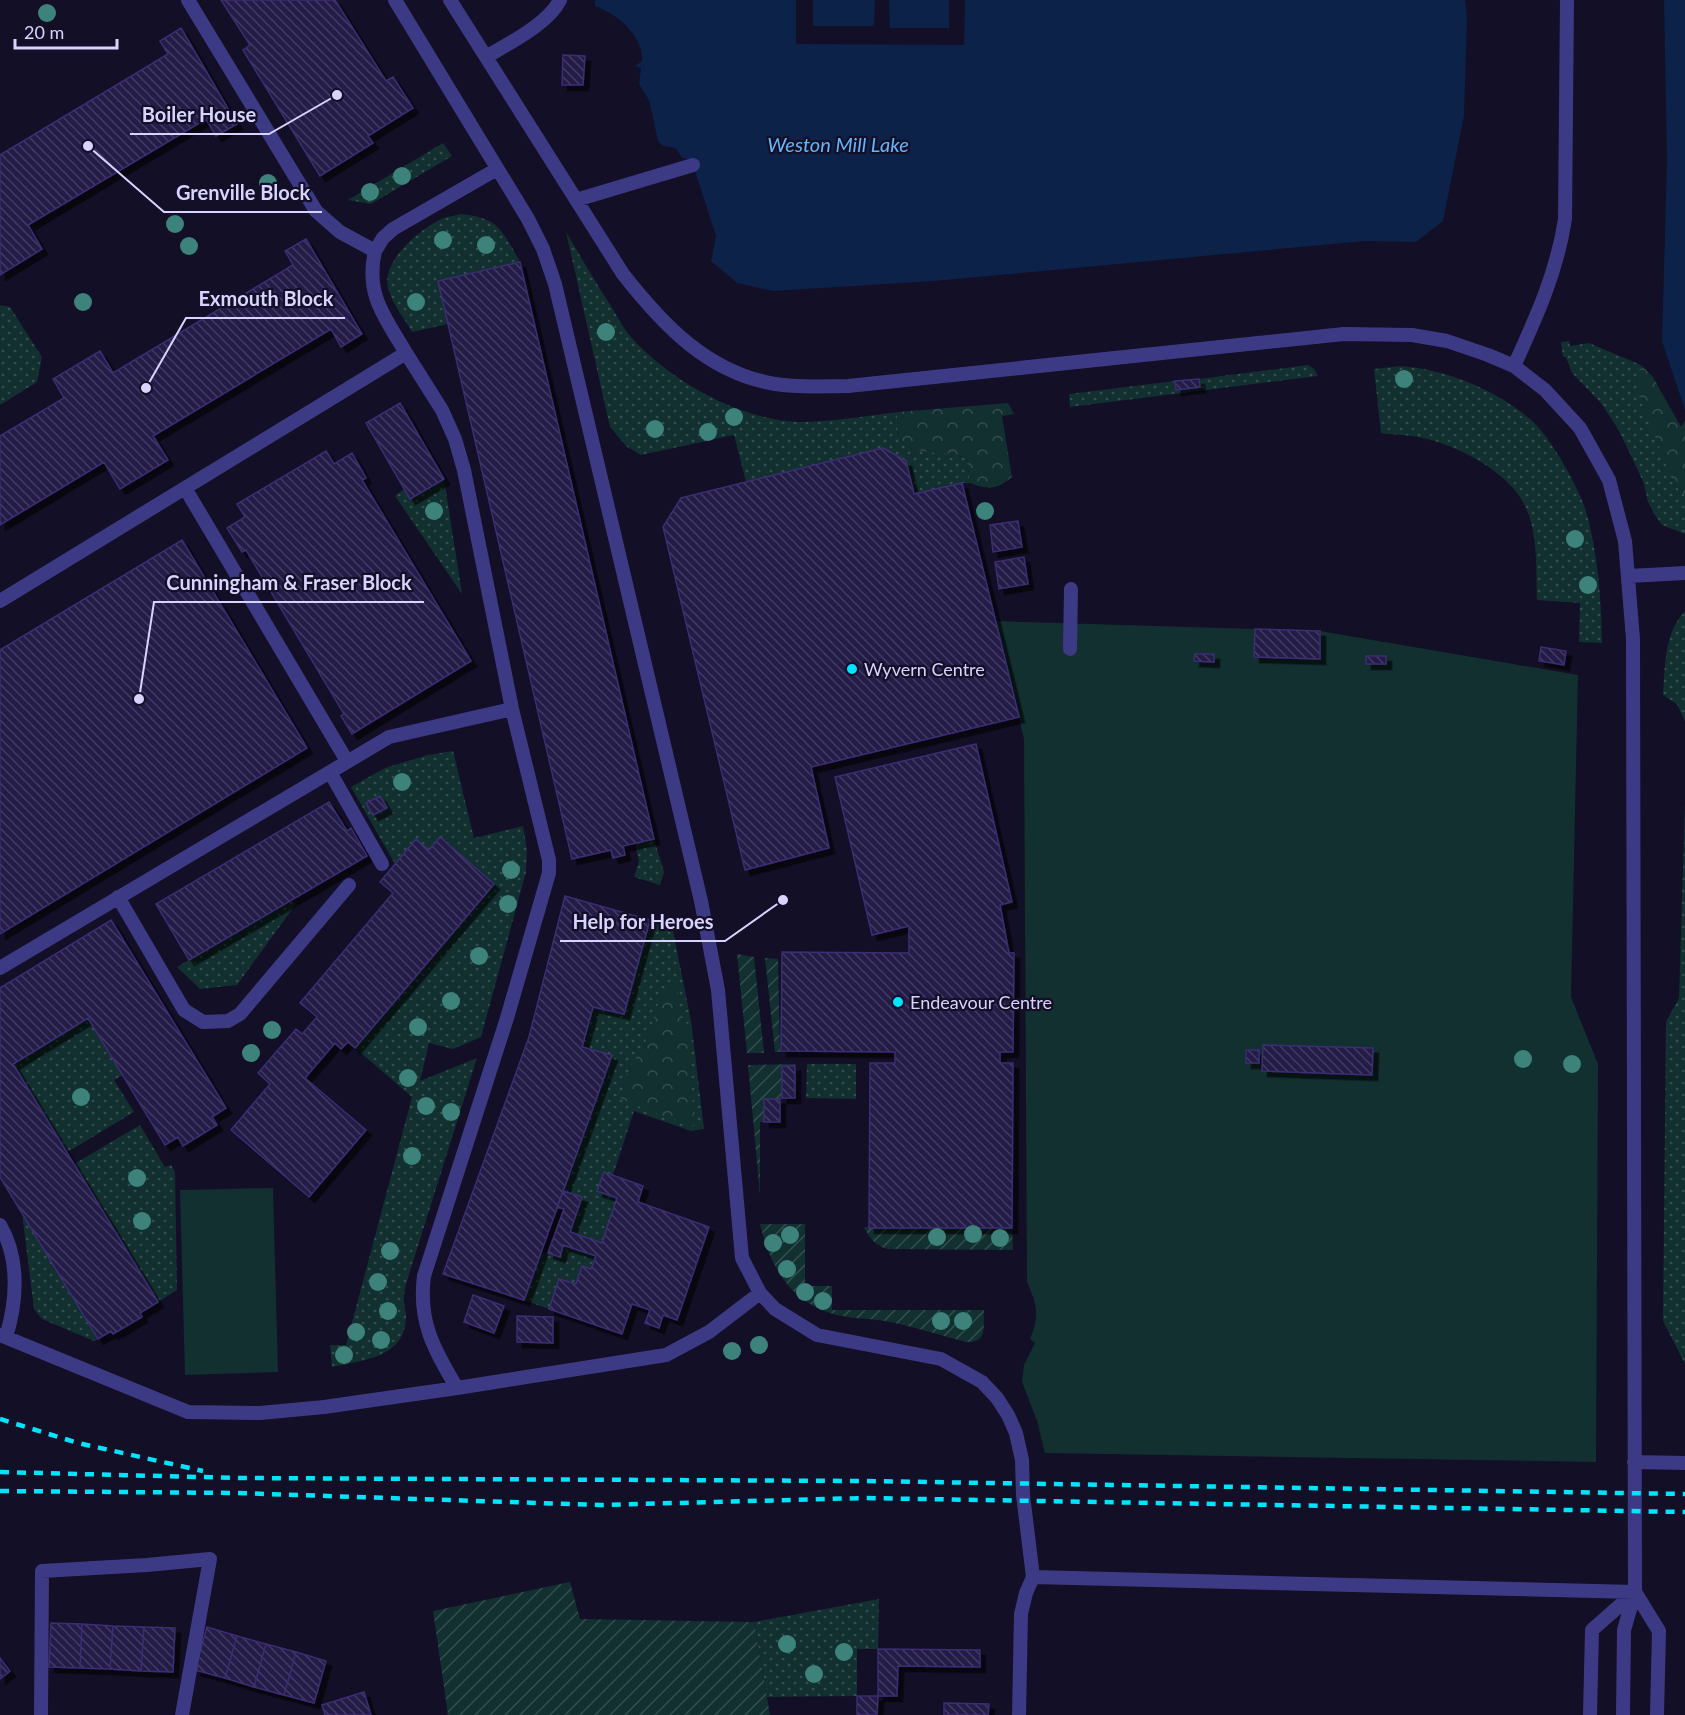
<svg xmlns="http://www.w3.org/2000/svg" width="1685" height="1715" font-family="Lato,sans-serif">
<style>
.grass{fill:url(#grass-dots)}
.forest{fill:url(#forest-crowns)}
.park{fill:#12302f}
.garden{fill:url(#garden-furrows)}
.water{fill:#0c2248}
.pier{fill:#130f26}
.building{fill:url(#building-back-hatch);stroke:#3b2d73;stroke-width:1.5;filter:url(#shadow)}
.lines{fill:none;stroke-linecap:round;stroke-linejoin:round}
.service{stroke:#3d3a85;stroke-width:14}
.rail{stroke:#00e5ff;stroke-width:4.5;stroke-dasharray:9 8;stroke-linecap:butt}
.tree{fill:#3d827b}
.poi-dot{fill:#00e5ff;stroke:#130f26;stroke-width:2}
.labels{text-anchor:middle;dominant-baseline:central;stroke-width:4.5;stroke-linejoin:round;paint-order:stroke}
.poi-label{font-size:18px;fill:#d9d4ff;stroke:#130f26;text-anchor:start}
.water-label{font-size:20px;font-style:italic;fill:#62b6ff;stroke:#130f26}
.leader{fill:none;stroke:#d9d4ff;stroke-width:2}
.callout-dot{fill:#d9d4ff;stroke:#130f26;stroke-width:2}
.callout-label{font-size:20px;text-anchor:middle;font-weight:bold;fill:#d9d4ff;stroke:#130f26;stroke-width:4.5;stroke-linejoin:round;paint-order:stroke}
</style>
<defs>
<pattern id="grass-dots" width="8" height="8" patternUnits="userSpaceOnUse" patternTransform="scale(1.5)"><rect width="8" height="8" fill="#12302f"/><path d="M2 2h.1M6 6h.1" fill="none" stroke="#344d4e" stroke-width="1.8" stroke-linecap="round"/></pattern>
<pattern id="forest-crowns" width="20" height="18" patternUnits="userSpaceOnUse" patternTransform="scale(1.5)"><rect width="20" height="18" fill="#12302f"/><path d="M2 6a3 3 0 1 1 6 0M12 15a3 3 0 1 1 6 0" fill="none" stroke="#344d4e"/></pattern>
<pattern id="garden-furrows" width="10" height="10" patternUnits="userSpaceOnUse" patternTransform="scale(1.5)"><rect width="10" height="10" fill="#12302f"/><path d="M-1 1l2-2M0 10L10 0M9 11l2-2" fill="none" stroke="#344d4e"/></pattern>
<pattern id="building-back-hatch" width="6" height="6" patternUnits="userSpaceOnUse" patternTransform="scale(1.5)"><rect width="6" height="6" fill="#241b47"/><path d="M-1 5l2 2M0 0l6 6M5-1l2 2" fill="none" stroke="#433b63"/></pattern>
<filter id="shadow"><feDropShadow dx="5.5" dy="5.5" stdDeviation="0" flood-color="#0009"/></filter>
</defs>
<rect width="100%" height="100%" fill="#130f26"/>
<!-- grass -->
<path class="grass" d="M443,143L452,156L371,204L348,200Z
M461,214C500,218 502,231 520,262L438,281L448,324L412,332C405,319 393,305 389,291C379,263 417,232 439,220C445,217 454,216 461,214Z
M566,232C581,257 595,282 611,306C617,316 623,328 631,337C669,380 739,420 798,422C831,422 865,416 898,412C891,467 936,444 967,459L970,483H962L914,494L906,461L746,482L734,435L641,455L627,447L610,427Z
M0,305L10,307L42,357L37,382L0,405Z
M1569,341L1570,346L1589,343L1641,365L1636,382L1674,485L1685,495V534L1662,525L1655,515L1648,502L1644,484L1635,464L1618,429L1601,403L1572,373L1566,357H1563L1561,342Z
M1308,365L1314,369L1318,376L1070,407L1069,394L1175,381L1176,390L1200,386L1199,379Z
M1401,366C1448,370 1494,389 1530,419C1546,433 1562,460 1572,479C1576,488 1582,498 1585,508C1598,552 1601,597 1602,643L1579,642L1580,603L1537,600C1536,572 1538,540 1528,513C1516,476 1463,448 1427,439C1413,435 1396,435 1381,433L1374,369Z
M444,479L462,594L395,496L404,489L410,498Z
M1685,611V721L1677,704L1663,695C1665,667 1664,633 1685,611Z
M453,751L474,838L523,826L527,850L526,872L481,1037L453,1049L429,1043L420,1081L477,1058L406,1284C405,1290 403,1296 404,1302C404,1307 406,1311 406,1316C406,1358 363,1360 332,1367L330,1345H346L412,1097L355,1048L494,884L440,837L429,850L416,839L395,864L351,787L385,768L428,755Z
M1685,803V1364L1663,1321L1666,1022L1679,998Z
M654,839L664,872L660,885L634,877L639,861L635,844Z
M293,901L296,904L237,985L200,989L177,967Z
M650,920L672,926L691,1021L704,1129L691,1131L634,1111L613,1175L604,1172L597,1191L617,1198L602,1243L570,1232L582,1198L563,1191L612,1055L582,1047L593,1007L624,1014Z
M88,1018L123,1075L114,1080L134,1112L66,1153L13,1064Z
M807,1064H856V1099L806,1098Z
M140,1125L165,1167L171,1165L175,1172L177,1290L158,1302L74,1164Z
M22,1213L98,1339L94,1341L42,1319L34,1309Z
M563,1245L596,1256L591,1269L582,1266L576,1284L559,1279L549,1309L524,1300L541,1252L559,1257Z
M879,1599L878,1649H857V1696L767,1697L754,1622Z"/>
<!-- forest -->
<path class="forest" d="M1641,365L1653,377L1681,427L1685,420V495L1674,485L1640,399L1636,382Z
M1008,403L1014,414L1002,416L1012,477C996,490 989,490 970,483L967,459C936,444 891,467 898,412Z
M677,975L679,1014L688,1025L694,1126L649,1111L620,1098L627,1074L650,1033L660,996Z"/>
<!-- park -->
<path class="park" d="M995,621L1320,631L1578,675L1571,997L1598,1064L1596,1462L1045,1453L1037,1421L1022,1382L1024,1365L1035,1343L1030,1339C1040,1315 1037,1305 1027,1282L1024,739Z
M273,1188L278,1372L185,1375L180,1190Z"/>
<!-- garden -->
<path class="garden" d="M737,954L754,957L764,1053H747Z
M765,958L778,959L780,1052H775Z
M795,1064V1066H782V1099H764V1122H760V1195L748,1065Z
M760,1224H805V1286H832V1310H984C983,1328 988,1343 966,1342C939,1335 912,1326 885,1321C867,1318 848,1319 830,1313C788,1300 769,1263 760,1224Z
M864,1227L1012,1228L1013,1250L887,1249C875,1245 870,1239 864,1227Z
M570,1582L580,1619L754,1622L770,1715H448L433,1611Z"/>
<!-- water -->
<path class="water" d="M595,0H1465L1467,18L1464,116L1443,221L1416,242L1365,241L934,281L773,291L737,283L711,261L716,236L693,165L688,159L682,158L676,148L663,146L658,141L649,100L639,84L641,68L635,66L642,61C644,36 617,14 595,6Z
M1664,0H1685V410L1662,341L1667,159Z"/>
<!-- pier -->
<path class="pier" d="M796,0H813V26H874L875,0H889L890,28H949V0H965L964,45L796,44Z"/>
<!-- building -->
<path class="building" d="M221,0H335L386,81L393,77L413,108L368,136L373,143L320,176L243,50L250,45Z
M181,28L237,124L216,136L206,119L28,225L42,249L0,275V155L168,54L160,41Z
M563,55L585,56L583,85H562Z
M306,239L362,334L341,347L331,329L153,436L168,460L120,489L104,462L0,525V436L64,398L53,379L100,351L113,373L293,265L285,251Z
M520,262L654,839L623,846L625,855L613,858L611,850L572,859L438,281Z
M1199,379L1200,387L1176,390L1175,381Z
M400,403L444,479L410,499L366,423Z
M883,448L906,461L914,494L962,483L1019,717L811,767L829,848L745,870L663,527L681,498Z
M326,451L334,464L352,453L366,478L362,480L471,661L352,734L341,716L344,714L246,550L242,552L227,528L245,517L237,504Z
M1018,521L1022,547L993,552L990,525Z
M182,540L307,748L0,934V650Z
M1024,557L1028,584L999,589L995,562Z
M1255,629L1320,631V659L1254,657Z
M1541,647L1566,651L1564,665L1539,661Z
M1195,654H1214V662L1194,661Z
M1366,656H1386V664H1366Z
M976,744L1012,902L1000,905L1009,953H1014L1013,1052H1000V1063H1013L1012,1228H869L870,1063H895V1052L781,1051L782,952L909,953V926L872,935L835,777Z
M380,796L387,808L373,815L366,803Z
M329,802L347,831L351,828L367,856L189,960L156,904Z
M440,837L494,884L355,1048L348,1042L341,1049L335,1043L305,1078L366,1130L309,1197L231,1130L270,1084L258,1073L296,1029L302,1034L317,1017L300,1003L393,893L380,882L416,839L429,850Z
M565,896L650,920L624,1014L593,1007L582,1047L612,1055L524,1300L443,1274L529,1037Z
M111,920L226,1108L212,1117L217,1125L183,1146L178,1137L165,1145L88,1018L13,1064L158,1302L140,1313L142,1317L113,1334L111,1331L98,1339L0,1177V988Z
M1263,1045L1373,1048L1372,1075L1262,1071Z
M1246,1050H1259V1063H1246Z
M782,1066H795V1098H782Z
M764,1099H780V1122H764Z
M604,1172L643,1186L638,1202L709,1227L677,1320L663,1315L659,1328L645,1323L650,1310L632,1304L622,1334L549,1309L559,1279L576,1284L582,1266L591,1269L596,1256L563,1245L560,1257L548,1253L564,1209L557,1207L563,1191L582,1197L570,1232L602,1243L617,1198L597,1191Z
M473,1295L504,1306L494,1333L464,1322Z
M517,1316L553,1317V1343L517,1342Z
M51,1623L82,1624L80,1668L49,1667Z
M82,1624L113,1626L110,1669L80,1668Z
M113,1626L144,1627L141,1671L110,1669Z
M144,1627L175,1628L173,1672L141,1671Z
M207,1627L237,1636L225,1678L195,1670Z
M237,1636L266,1644L254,1687L225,1678Z
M266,1644L296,1652L284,1695L254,1687Z
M878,1649L980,1650V1667L898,1666L897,1696H878Z
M296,1652L326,1661L314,1703L284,1695Z
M0,1658L10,1671L0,1679Z
M364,1692L371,1715H325L322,1705Z
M857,1696H878L877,1715H857Z
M944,1703L989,1704L988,1715H944Z"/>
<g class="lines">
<!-- service -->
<path class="service" d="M188,0L316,211L340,232L375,251L383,238L393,229L497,169
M395,0L528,219L543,249L555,284L701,901L718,990L742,1258L760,1293L775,1309L817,1335L941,1359L982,1382L997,1398L1008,1415L1016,1433L1022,1460L1023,1495L1033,1577L1026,1593L1021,1614L1019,1715
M450,0L623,274C663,325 708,373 775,384C799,388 824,386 848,386L1344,334L1412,335L1447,341L1488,355L1514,366L1545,390L1580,428L1609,480L1625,541L1633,639L1635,1592L1624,1630L1623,1715
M486,57C509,43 548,24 560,0
M576,200L693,165
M406,353L442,410L455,439L464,470L512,709L549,860V873L507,1018L424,1276C418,1321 434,1350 457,1388
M1514,366C1536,318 1557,272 1565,219L1567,0
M185,488L347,761
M1629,576L1685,573
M0,601L406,353C385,317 365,295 375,251
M1070,649L1071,589
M330,772L382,864
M118,897L184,1010L203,1022L228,1021L240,1014L349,885
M0,968L389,737L512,709
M0,1225C20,1259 17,1301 6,1337
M0,1335L188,1412L260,1413L324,1407L457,1388L666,1355L709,1332L760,1293
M1634,1462L1685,1463
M1033,1577L1635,1592
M1635,1592L1659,1631L1657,1715
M41,1715L42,1571L147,1565L210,1559L182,1715
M1590,1715L1592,1630L1635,1592"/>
<!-- rail -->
<path class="rail" d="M0,1419L78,1443L203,1471
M0,1472L239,1478L864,1481L1685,1494
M0,1491L237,1493L600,1505L864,1498L1685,1512"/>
</g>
<!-- trees -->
<g class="tree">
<circle cx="47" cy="13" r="9"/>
<circle cx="402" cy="176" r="9"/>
<circle cx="268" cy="183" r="9"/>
<circle cx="370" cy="192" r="9"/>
<circle cx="175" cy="224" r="9"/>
<circle cx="443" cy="240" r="9"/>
<circle cx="486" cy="245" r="9"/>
<circle cx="189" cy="246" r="9"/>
<circle cx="83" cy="302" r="9"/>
<circle cx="416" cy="302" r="9"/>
<circle cx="606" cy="332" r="9"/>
<circle cx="1404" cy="379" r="9"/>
<circle cx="734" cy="417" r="9"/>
<circle cx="655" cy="429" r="9"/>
<circle cx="708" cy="432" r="9"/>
<circle cx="434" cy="511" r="9"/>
<circle cx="985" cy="511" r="9"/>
<circle cx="1575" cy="539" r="9"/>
<circle cx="1588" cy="585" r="9"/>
<circle cx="402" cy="782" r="9"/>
<circle cx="511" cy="870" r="9"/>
<circle cx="508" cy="904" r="9"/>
<circle cx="479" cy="956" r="9"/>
<circle cx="451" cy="1001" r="9"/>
<circle cx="418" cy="1027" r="9"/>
<circle cx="272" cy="1030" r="9"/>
<circle cx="251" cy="1053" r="9"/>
<circle cx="1523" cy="1059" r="9"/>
<circle cx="1572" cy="1064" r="9"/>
<circle cx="408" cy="1078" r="9"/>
<circle cx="81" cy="1097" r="9"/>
<circle cx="426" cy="1106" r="9"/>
<circle cx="451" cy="1112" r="9"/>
<circle cx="412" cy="1156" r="9"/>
<circle cx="137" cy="1178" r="9"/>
<circle cx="142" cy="1221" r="9"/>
<circle cx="973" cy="1234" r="9"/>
<circle cx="790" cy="1235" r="9"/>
<circle cx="937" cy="1237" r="9"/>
<circle cx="1000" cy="1238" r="9"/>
<circle cx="773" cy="1243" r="9"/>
<circle cx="390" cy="1251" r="9"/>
<circle cx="787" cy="1269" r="9"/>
<circle cx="378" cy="1282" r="9"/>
<circle cx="805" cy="1292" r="9"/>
<circle cx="823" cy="1301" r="9"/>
<circle cx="388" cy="1311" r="9"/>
<circle cx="941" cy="1321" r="9"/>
<circle cx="963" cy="1321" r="9"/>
<circle cx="356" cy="1332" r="9"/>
<circle cx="381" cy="1340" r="9"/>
<circle cx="759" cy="1345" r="9"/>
<circle cx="732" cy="1351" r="9"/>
<circle cx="344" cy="1355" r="9"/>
<circle cx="787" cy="1644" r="9"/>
<circle cx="844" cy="1652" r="9"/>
<circle cx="814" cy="1674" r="9"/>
</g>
<!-- markers -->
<g class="poi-dot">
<circle cx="852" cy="669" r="6"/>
<circle cx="898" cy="1002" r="6"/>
</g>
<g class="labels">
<!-- poi labels -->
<g class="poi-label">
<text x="864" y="669">Wyvern Centre</text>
<text x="910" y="1002">Endeavour Centre</text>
</g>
<!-- water labels -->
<g class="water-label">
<text x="838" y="144">Weston Mill Lake</text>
</g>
</g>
<!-- callouts -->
<path class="leader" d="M337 95L269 134H130M88 146L164 212H322M146 388L186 318H345M139 699L154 602H424M783 900L725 941H560"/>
<g class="callout-dot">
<circle cx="337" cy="95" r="6"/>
<circle cx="88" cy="146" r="6"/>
<circle cx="146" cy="388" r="6"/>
<circle cx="139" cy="699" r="6"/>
<circle cx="783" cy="900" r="6"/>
</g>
<g class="callout-label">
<text x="199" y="122">Boiler House</text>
<text x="243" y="200">Grenville Block</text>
<text x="266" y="306">Exmouth Block</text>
<text x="289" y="590">Cunningham &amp; Fraser Block</text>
<text x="643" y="929">Help for Heroes</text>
</g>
<!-- scale -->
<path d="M15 39v9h102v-9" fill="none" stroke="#d9d4ff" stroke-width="3"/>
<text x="24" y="39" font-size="18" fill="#d9d4ff" stroke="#130f26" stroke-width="4.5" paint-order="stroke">20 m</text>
</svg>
